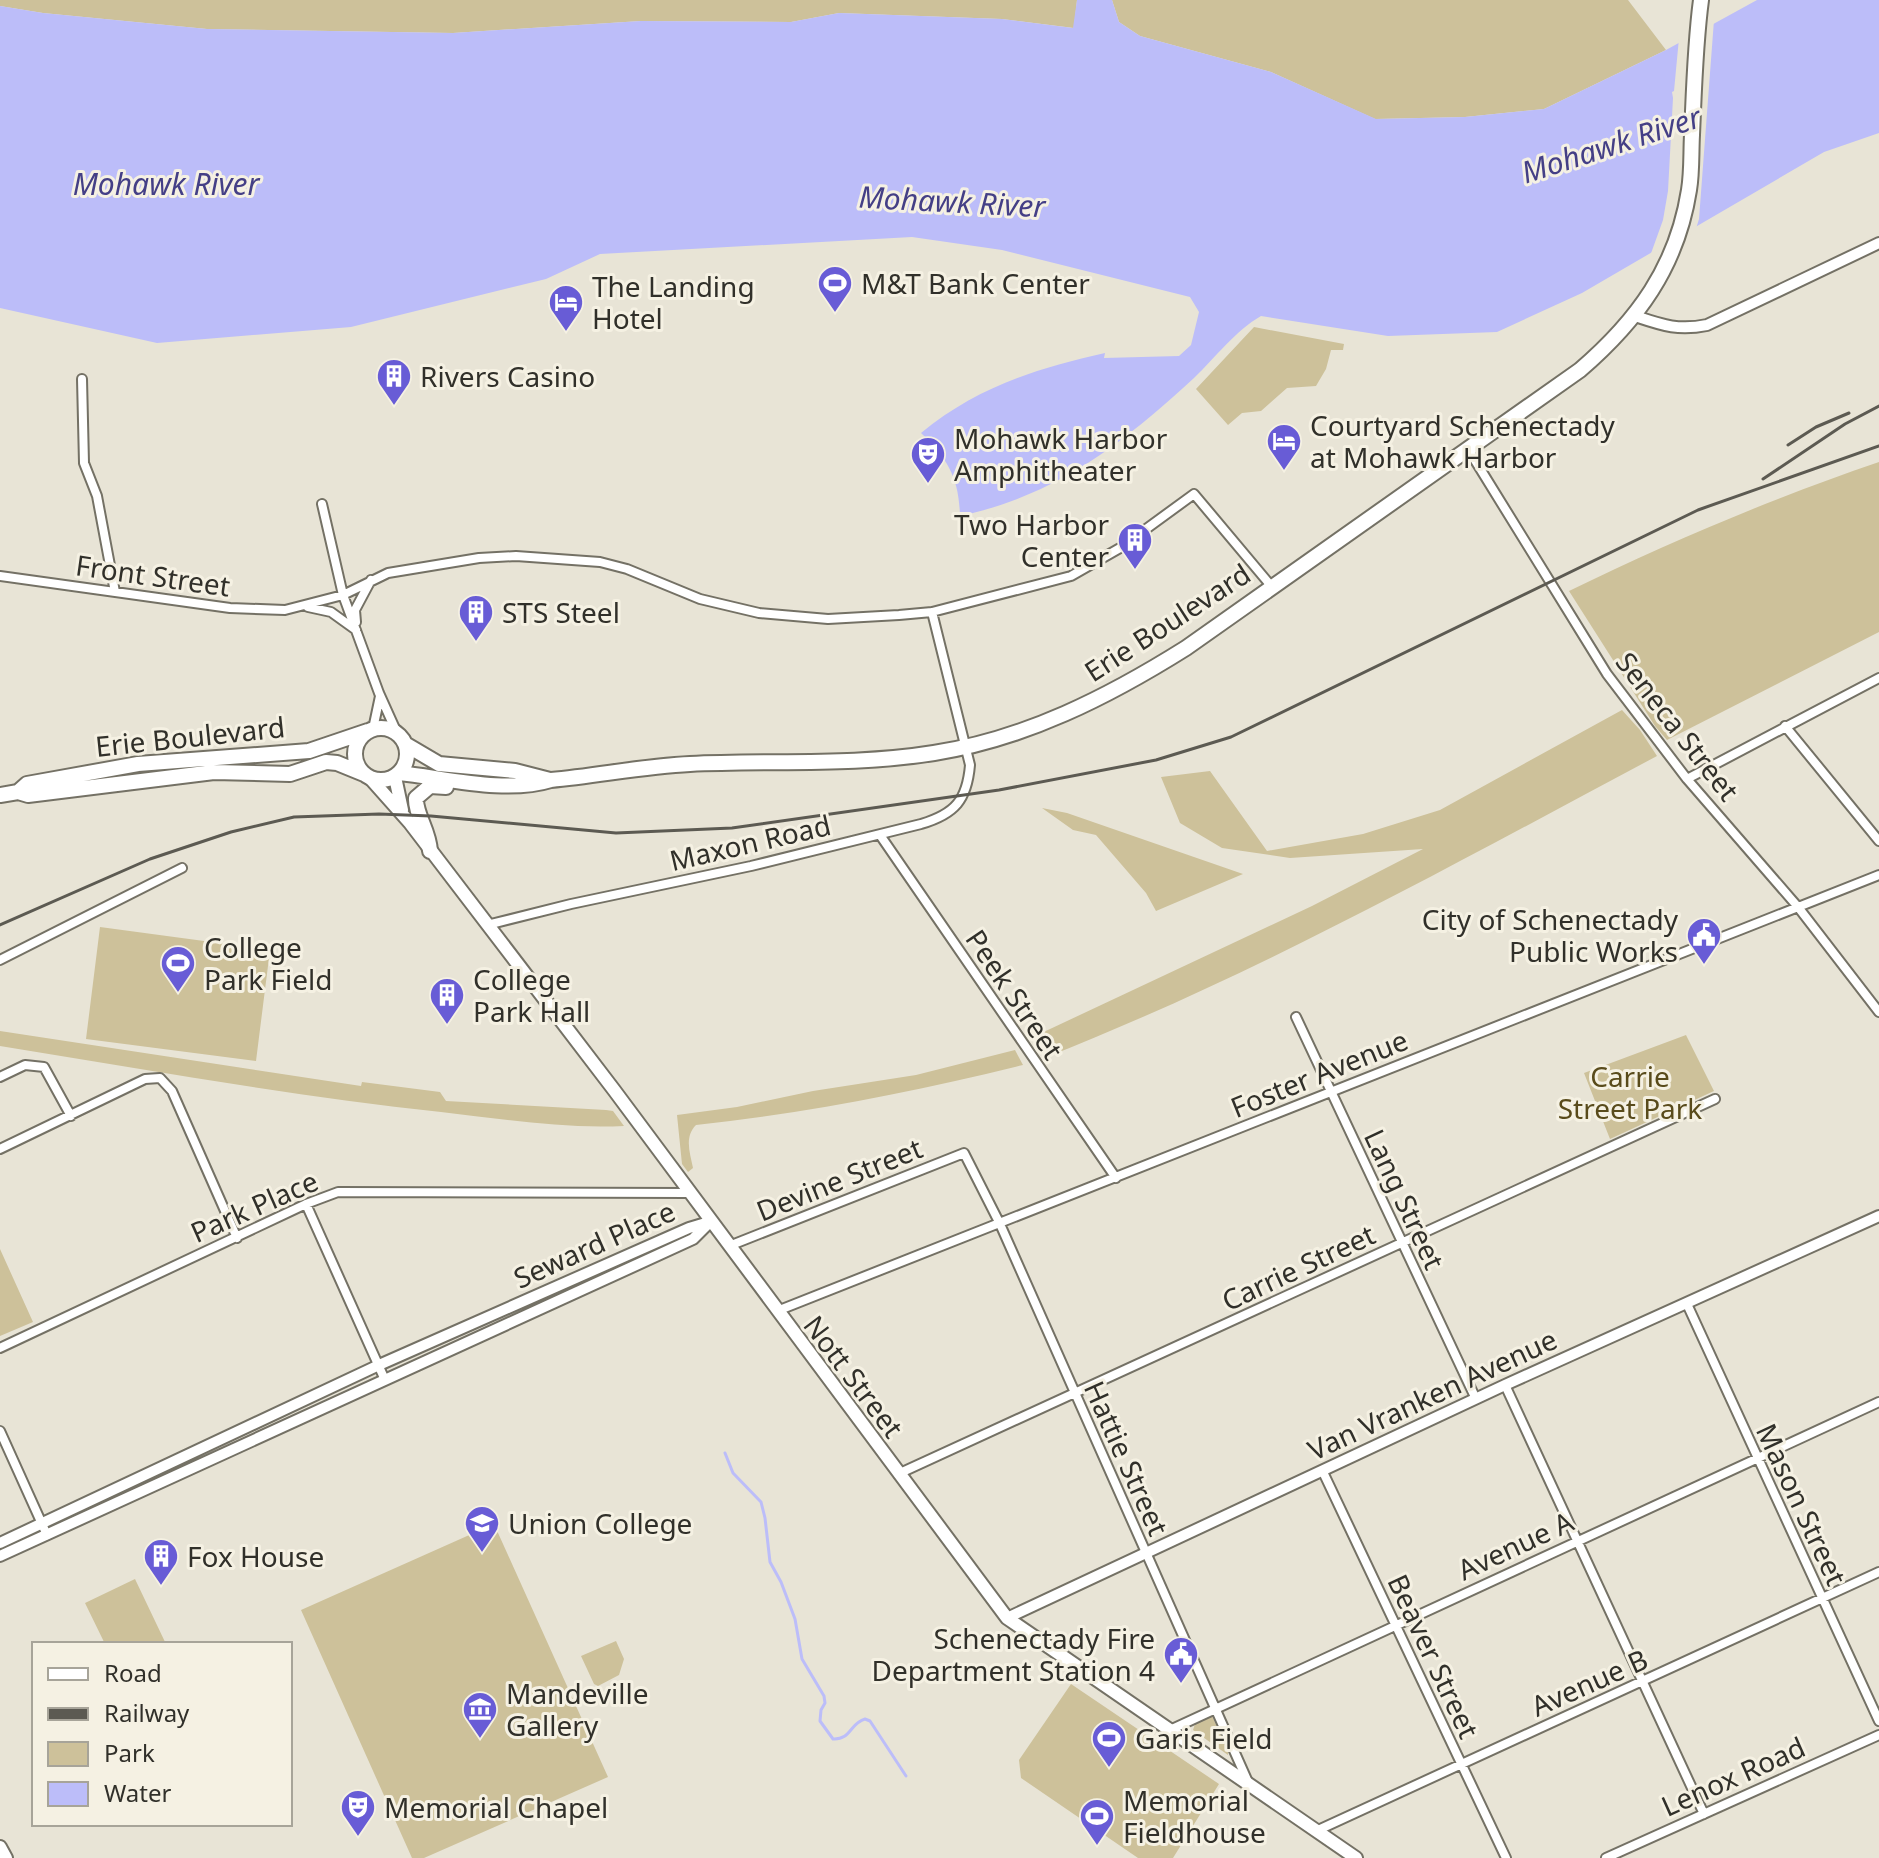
<svg xmlns="http://www.w3.org/2000/svg" width="1879" height="1858" font-family="'Noto Sans',sans-serif">
<style>
.green{fill:#cdc19a}
.water{fill:#bcbdf9}
.pier{fill:#e8e4d6}
.lines{fill:none;stroke-linecap:round;stroke-linejoin:round}
.stream{stroke:#bcbdf9;stroke-width:3}
.minor-casing{stroke:#747165;stroke-width:12}
.tertiary-casing{stroke:#747165;stroke-width:14}
.secondary-casing{stroke:#747165;stroke-width:16}
.trunk-casing{stroke:#747165;stroke-width:18}
.minor{stroke:#fff;stroke-width:8}
.tertiary{stroke:#fff;stroke-width:10}
.secondary{stroke:#fff;stroke-width:12}
.trunk{stroke:#fff;stroke-width:14}
.rail{stroke:#5c5a52;stroke-width:3}
.labels{text-anchor:middle;dominant-baseline:central;stroke-width:6;stroke-linejoin:round;paint-order:stroke}
.poi-label{font-size:28px;fill:#31302a;stroke:#f5f1e3;text-anchor:start}
.street-label{font-size:28px;fill:#31302a;stroke:#f5f1e3}
.park-label{font-size:28px;fill:#594b1b;stroke:#f5f1e3}
.water-label{font-size:30px;font-style:italic;fill:#443f86;stroke:#f5f1e3}
</style>
<rect width="100%" height="100%" fill="#e8e4d6"/>
<!-- green -->
<path class="green" d="M0,0H1077L1074,28L1002,19L839,13L791,22L641,21L453,33L207,29L43,13L0,6Z
M1112,0H1628L1666,50L1544,109L1465,117L1375,119L1271,72L1140,36L1119,22Z
M1254,327L1344,344L1343,350H1331L1326,369L1316,386L1287,388L1261,411L1242,413L1228,425L1196,389Z
M1879,462V632L1667,740L1655,726L1569,591C1670,542 1773,498 1879,462Z
M1622,710L1640,730L1657,756C1456,863 1256,975 1044,1058L1033,1037L1312,906L1423,849L1290,858L1222,848L1180,823L1161,777L1210,771L1267,851L1363,834L1440,810Z
M1042,808L1067,813L1243,874L1156,911L1146,893L1096,835L1073,830Z
M100,927L270,950L256,1061L86,1039Z
M0,1031L361,1086L362,1082L440,1092L446,1101L606,1110L613,1111L624,1126C563,1129 502,1119 441,1112C294,1096 147,1070 0,1046Z
M1686,1035L1714,1091L1610,1139L1584,1073Z
M1015,1050L1023,1065C914,1092 807,1113 696,1125C684,1137 690,1153 693,1168L688,1172L682,1164L677,1115L737,1107L813,1091L916,1075Z
M0,1249L33,1322L0,1336Z
M494,1524L608,1777L424,1858H412L301,1610Z
M135,1579L166,1644H105L85,1603Z
M616,1641L624,1659L619,1675L598,1686L594,1684L581,1656Z
M1071,1684L1219,1784L1173,1858H1138L1021,1778L1019,1760Z
M1212,1716L1228,1750V1755L1193,1730L1195,1724Z"/>
<!-- water -->
<path class="water" d="M1077,0H1112L1119,22L1140,36L1271,72L1376,119L1465,117L1544,109L1666,50L1757,0H1879V133L1824,152L1582,293L1497,332L1388,336L1261,316C1235,331 1216,357 1194,378C1122,444 1057,495 960,516C959,478 948,459 921,433C977,387 1035,369 1105,353L1104,358L1179,356L1191,345L1199,312L1190,297L1002,250L912,237L600,254L546,279L351,327L157,343L0,308V6L43,13L207,29L453,33L641,21L791,22L839,13L1002,19L1073,28Z"/>
<!-- pier -->
<path class="pier" d="M1714,20L1699,219L1695,232L1649,259L1663,220L1668,191L1673,98L1672,92L1674,91L1679,38Z"/>
<g class="lines">
<!-- stream -->
<path class="stream" d="M725,1453L733,1473L761,1502L765,1518L770,1562L781,1582L795,1619L802,1659L824,1696L825,1703L821,1710L820,1721L833,1739C851,1740 850,1723 865,1719L870,1721L906,1776"/>
<!-- minor casing -->
<g class="minor-casing">
<path id="minor" d="M82,379L84,463L97,496L115,592
M1468,449L1607,674L1687,779L1798,907L1879,1012
M322,504L343,595L379,693L397,733
M0,576L230,608L285,610L343,595L388,573L479,558L516,556L600,562L627,569L700,599L759,613L828,619L899,615L932,612L1071,576L1120,548L1194,494L1272,587
M308,607L331,612L356,630
M356,622L355,610L371,580
M1785,726L1879,841
M373,729L380,696
M1687,779L1879,678
M880,835L1116,1178
M487,925L571,904L751,866L921,824C955,814 967,800 970,765L932,612
M0,960L182,868
M1296,1017L1476,1399
M0,1077L25,1065L44,1067L71,1116
M0,1149L145,1079L160,1078L172,1091L237,1238
M306,1204L385,1380
M729,1246L964,1153L1000,1224L1248,1782
M1687,1304L1879,1721
M777,1311L1879,875
M0,1348L306,1204L338,1192L690,1193
M1505,1385L1704,1814
M0,1431L47,1535
M1323,1472L1506,1858
M898,1474L1715,1099
M1170,1730L1879,1402
M1316,1831L1879,1572
M1606,1858L1879,1735"/>
</g>
<!-- tertiary casing -->
<g class="tertiary-casing">
<path id="tertiary" d="M1635,316C1662,325 1678,331 1707,325L1879,243
M0,1543L379,1365L689,1228L709,1222
M0,1556L693,1239L711,1221
M1007,1618L1505,1385L1879,1216"/>
</g>
<!-- secondary casing -->
<g class="secondary-casing">
<path id="secondary" d="M395,777L402,810
M370,778L410,823L614,1090L1007,1618L1356,1858
M0,1847L6,1858"/>
</g>
<!-- trunk casing -->
<g class="trunk-casing">
<path id="trunk" d="M355 754a26 26 0 1 1 52 0a26 26 0 1 1-52 0Z
M405,744L439,764L515,771L550,780
M399,773C446,778 506,794 551,780C597,776 644,766 690,764C771,760 854,766 934,753C1025,739 1108,697 1186,648L1580,370C1637,321 1677,267 1689,190C1692,172 1691,153 1692,135C1694,90 1695,45 1701,0
M18,792L27,784L138,764L309,751L368,731
M0,795L18,792L28,795L214,772L290,774L326,762L337,763L364,774
M430,851C429,830 415,814 416,798L430,786L446,787"/>
</g>
<!-- minor -->
<use href="#minor" class="minor"/>
<!-- tertiary -->
<use href="#tertiary" class="tertiary"/>
<!-- secondary -->
<use href="#secondary" class="secondary"/>
<!-- trunk -->
<use href="#trunk" class="trunk"/>
<!-- rail -->
<path class="rail" d="M1788,445L1816,427L1849,413
M1763,479L1845,424L1879,406
M0,925L150,859L231,832L294,817L379,814L431,816L616,833L732,828L999,790L1156,760L1231,737L1698,510L1879,446"/>
</g>
<!-- icons -->
<defs>
<g id="stadium-pin" transform="scale(1.8)"><path d="M0 17L-7.5 6A9.5 9.5 0 1 1 7.5 6Z" fill="#685cd6" stroke="#f5f1e3"/><path d="M0-5a6.5 5 0 1 0 0 10a6.5 5 0 1 0 0-10ZM-3.5-1.8h7v3.6h-7Z" fill="#fff"/></g>
<g id="hotel-pin" transform="scale(1.8)"><path d="M0 17L-7.5 6A9.5 9.5 0 1 1 7.5 6Z" fill="#685cd6" stroke="#f5f1e3"/><path d="M-6-4.5h1.5V1H6V5H4.5V3h-9V5H-6ZM-4 0a1.8 1.8 0 1 1 3.6 0ZM.5 0V-2.5h3Q6-2.5 6 0Z" fill="#fff"/></g>
<g id="building-pin" transform="scale(1.8)"><path d="M0 17L-7.5 6A9.5 9.5 0 1 1 7.5 6Z" fill="#685cd6" stroke="#f5f1e3"/><path d="M-4-6H4V6H1V3H-1V6H-4ZM-2.5-4.3h1.7v1.8h-1.7ZM.8-4.3h1.7v1.8H.8ZM-2.5-1h1.7V.8h-1.7ZM.8-1h1.7V.8H.8Z" fill="#fff"/></g>
<g id="theatre-pin" transform="scale(1.8)"><path d="M0 17L-7.5 6A9.5 9.5 0 1 1 7.5 6Z" fill="#685cd6" stroke="#f5f1e3"/><path d="M-5-5.5Q0-4 5-5.5V0Q5 5 0 6Q-5 5-5 0ZM-3.3-2.5H-1v1.5H-3.3ZM1-2.5H3.3v1.5H1ZM-2.8 1Q0 5.5 2.8 1Z" fill="#fff"/></g>
<g id="civic-pin" transform="scale(1.8)"><path d="M0 17L-7.5 6A9.5 9.5 0 1 1 7.5 6Z" fill="#685cd6" stroke="#f5f1e3"/><path d="M-.6-6.5H3V-4.5H.6V-3L4-1V1h2V6H-6V1h2V-1L-.6-3ZM-1.2 2.5V6h2.4V2.5Z" fill="#fff"/></g>
<g id="university-pin" transform="scale(1.8)"><path d="M0 17L-7.5 6A9.5 9.5 0 1 1 7.5 6Z" fill="#685cd6" stroke="#f5f1e3"/><path d="M0-5L7-2L0 1L-7-2ZM-4 1L0 2.5L4 1V4Q0 6-4 4Z" fill="#fff"/></g>
<g id="museum-pin" transform="scale(1.8)"><path d="M0 17L-7.5 6A9.5 9.5 0 1 1 7.5 6Z" fill="#685cd6" stroke="#f5f1e3"/><path d="M0-6L6-3V-2H-6V-3ZM-5-1h2V3h-2ZM-1-1h2V3h-2ZM3-1h2V3H3ZM-6 4H6V6H-6Z" fill="#fff"/></g>
</defs>
<g fill-rule="evenodd">
<use href="#stadium-pin" x="835" y="283"/>
<use href="#hotel-pin" x="566" y="302"/>
<use href="#building-pin" x="394" y="376"/>
<use href="#hotel-pin" x="1284" y="441"/>
<use href="#theatre-pin" x="928" y="454"/>
<use href="#building-pin" x="1135" y="540"/>
<use href="#building-pin" x="476" y="612"/>
<use href="#civic-pin" x="1704" y="935"/>
<use href="#stadium-pin" x="178" y="963"/>
<use href="#building-pin" x="447" y="995"/>
<use href="#university-pin" x="482" y="1523"/>
<use href="#building-pin" x="161" y="1556"/>
<use href="#civic-pin" x="1181" y="1654"/>
<use href="#museum-pin" x="480" y="1709"/>
<use href="#stadium-pin" x="1109" y="1738"/>
<use href="#theatre-pin" x="358" y="1807"/>
<use href="#stadium-pin" x="1097" y="1816"/>
</g>
<g class="labels">
<!-- poi labels -->
<g class="poi-label">
<text x="861" y="283">M&amp;T Bank Center</text>
<text x="592" y="286">The Landing<tspan x="592" dy="32">Hotel</tspan></text>
<text x="420" y="376">Rivers Casino</text>
<text x="1310" y="425">Courtyard Schenectady<tspan x="1310" dy="32">at Mohawk Harbor</tspan></text>
<text x="954" y="438">Mohawk Harbor<tspan x="954" dy="32">Amphitheater</tspan></text>
<text x="1109" y="524" text-anchor="end">Two Harbor<tspan x="1109" dy="32">Center</tspan></text>
<text x="502" y="612">STS Steel</text>
<text x="1678" y="919" text-anchor="end">City of Schenectady<tspan x="1678" dy="32">Public Works</tspan></text>
<text x="204" y="947">College<tspan x="204" dy="32">Park Field</tspan></text>
<text x="473" y="979">College<tspan x="473" dy="32">Park Hall</tspan></text>
<text x="508" y="1523">Union College</text>
<text x="187" y="1556">Fox House</text>
<text x="1155" y="1638" text-anchor="end">Schenectady Fire<tspan x="1155" dy="32">Department Station 4</tspan></text>
<text x="506" y="1693">Mandeville<tspan x="506" dy="32">Gallery</tspan></text>
<text x="1135" y="1738">Garis Field</text>
<text x="1123" y="1800">Memorial<tspan x="1123" dy="32">Fieldhouse</tspan></text>
<text x="384" y="1807">Memorial Chapel</text>
</g>
<!-- street labels -->
<g class="street-label">
<text transform="translate(153 575) rotate(8)">Front Street</text>
<text transform="translate(1167 622) rotate(-33)">Erie Boulevard</text>
<text transform="translate(1678 726) rotate(52)">Seneca Street</text>
<text transform="translate(190 736) rotate(-6)">Erie Boulevard</text>
<text transform="translate(750 842) rotate(-13)">Maxon Road</text>
<text transform="translate(1015 994) rotate(56)">Peek Street</text>
<text transform="translate(1319 1073) rotate(-22)">Foster Avenue</text>
<text transform="translate(839 1179) rotate(-22)">Devine Street</text>
<text transform="translate(1405 1199) rotate(65)">Lang Street</text>
<text transform="translate(254 1206) rotate(-24)">Park Place</text>
<text transform="translate(594 1244) rotate(-24)">Seward Place</text>
<text transform="translate(1298 1267) rotate(-25)">Carrie Street</text>
<text transform="translate(854 1376) rotate(53)">Nott Street</text>
<text transform="translate(1432 1394) rotate(-25)">Van Vranken Avenue</text>
<text transform="translate(1127 1458) rotate(66)">Hattie Street</text>
<text transform="translate(1802 1504) rotate(65)">Mason Street</text>
<text transform="translate(1515 1545) rotate(-25)">Avenue A</text>
<text transform="translate(1434 1656) rotate(65)">Beaver Street</text>
<text transform="translate(1589 1682) rotate(-24)">Avenue B</text>
<text transform="translate(1733 1776) rotate(-24)">Lenox Road</text>
</g>
<!-- park labels -->
<g class="park-label">
<text x="1630" y="1076">Carrie<tspan x="1630" dy="32">Street Park</tspan></text>
</g>
<!-- water labels -->
<g class="water-label">
<text transform="translate(1611 144) rotate(-18)">Mohawk River</text>
<text x="166" y="183">Mohawk River</text>
<text transform="translate(952 201) rotate(3)">Mohawk River</text>
</g>
</g>
<!-- legend -->
<rect x="32" y="1642" width="260" height="184" fill="#f5f1e3" stroke="#a7a499" stroke-width="2"/>
<rect x="48" y="1668" width="40" height="12" fill="#ffffff" stroke="#a7a499" stroke-width="2"/>
<text x="104" y="1682" font-size="24" fill="#31302a">Road</text>
<rect x="48" y="1708" width="40" height="12" fill="#5c5a52" stroke="#a7a499" stroke-width="2"/>
<text x="104" y="1722" font-size="24" fill="#31302a">Railway</text>
<rect x="48" y="1742" width="40" height="24" fill="#cdc19a" stroke="#a7a499" stroke-width="2"/>
<text x="104" y="1762" font-size="24" fill="#31302a">Park</text>
<rect x="48" y="1782" width="40" height="24" fill="#bcbdf9" stroke="#a7a499" stroke-width="2"/>
<text x="104" y="1802" font-size="24" fill="#31302a">Water</text>
</svg>
